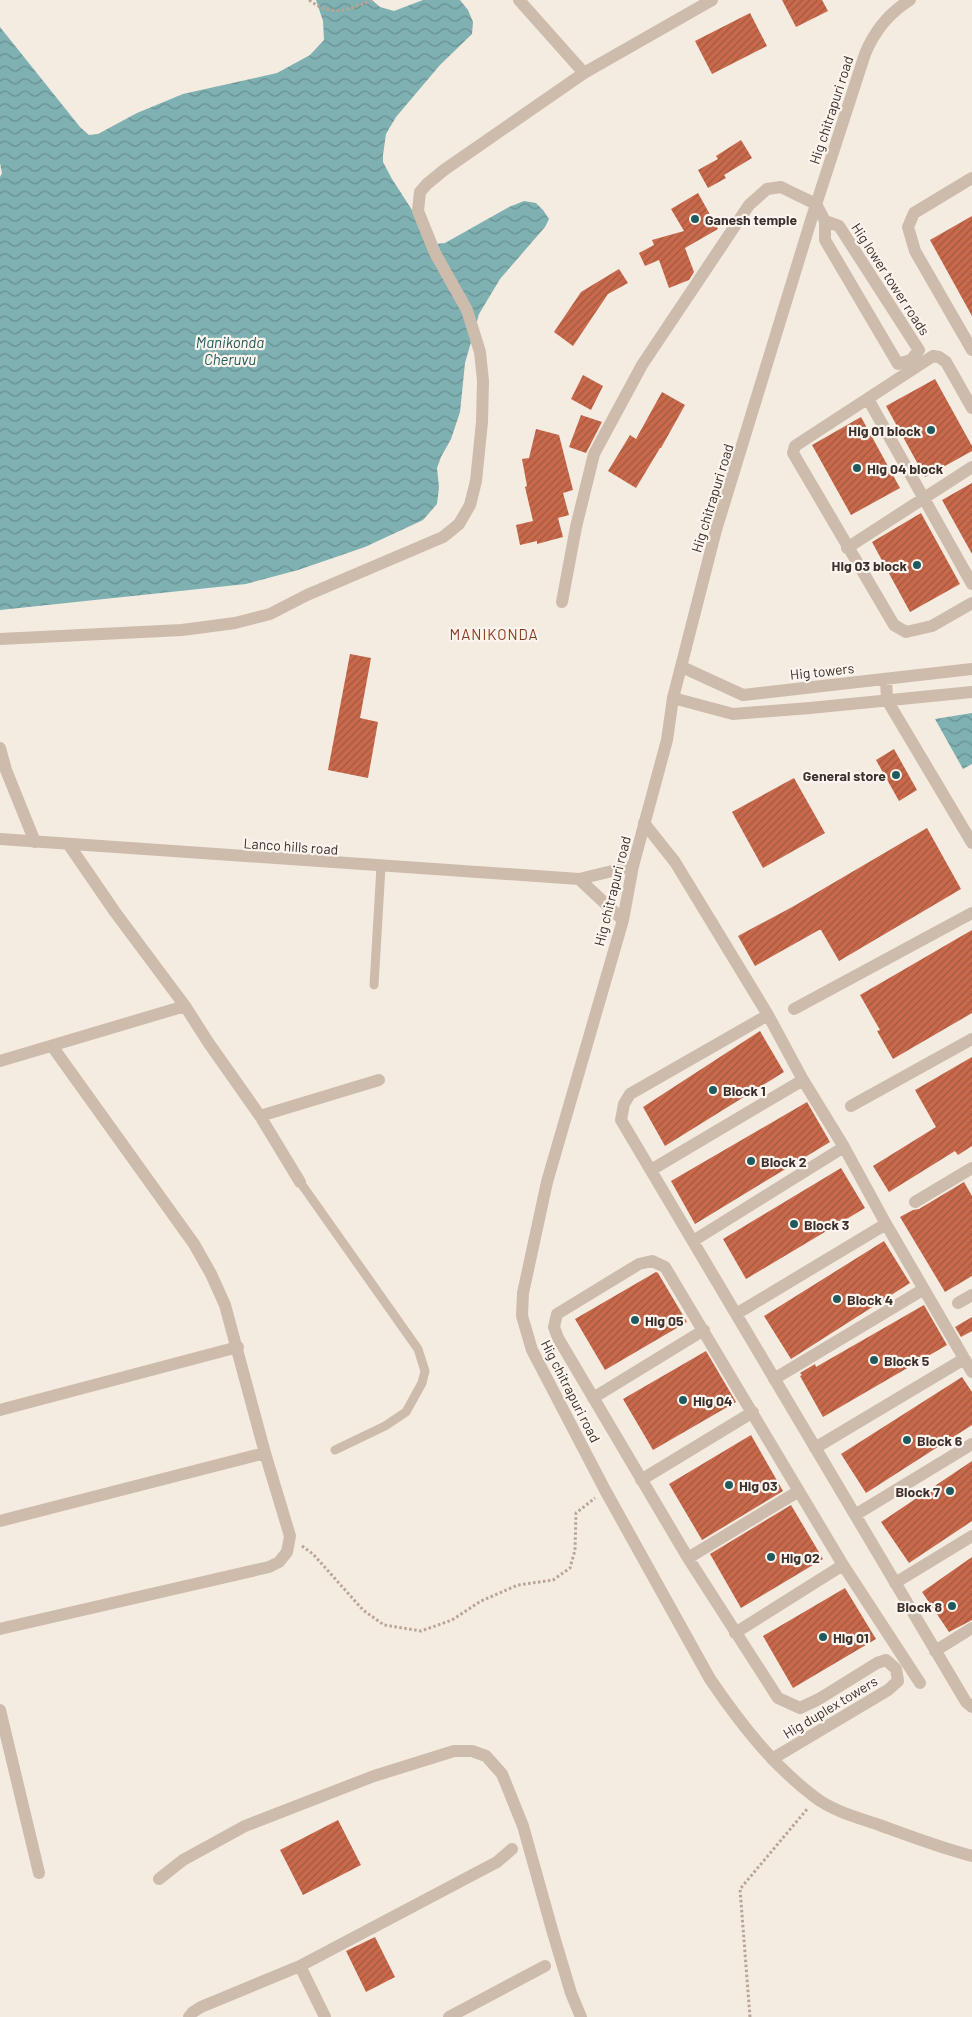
<svg xmlns="http://www.w3.org/2000/svg" width="972" height="2017" font-family="Barlow,sans-serif">
<style>
.water{fill:url(#water-waves)}
.building{fill:url(#building-hatch)}
.lines{fill:none;stroke-linecap:round;stroke-linejoin:round}
.path{stroke:#b9a596;stroke-width:3;stroke-dasharray:2.5 2.5;stroke-linecap:butt}
.service{stroke:#cdbbac;stroke-width:9}
.minor{stroke:#cdbbac;stroke-width:12}
.tertiary{stroke:#cdbbac;stroke-width:12}
.poi-dot{fill:#1f5a5e;stroke:#fbf5ee;stroke-width:2}
.labels{text-anchor:middle;dominant-baseline:central;stroke-width:4.5;stroke-linejoin:round;paint-order:stroke}
.street-label{font-size:14px;fill:#3b302b;stroke:#fbf5ee}
.poi-label{font-size:14px;font-weight:bold;fill:#3b302b;stroke:#fbf5ee;text-anchor:start}
.water-label{font-size:15px;font-style:italic;fill:#1f5a5e;stroke:#fbf5ee}
.neighbourhood-label{font-size:15px;letter-spacing:1px;fill:#8c3b22;stroke:#fbf5ee}
</style>
<defs>
<pattern id="water-waves" width="16" height="10" patternUnits="userSpaceOnUse" patternTransform="scale(1.25)"><rect width="16" height="10" fill="#7fb0b2"/><path d="M0 5q4-4 8 0t8 0" fill="none" stroke="#699091"/></pattern>
<pattern id="building-hatch" width="6" height="6" patternUnits="userSpaceOnUse" patternTransform="scale(1.25)"><rect width="6" height="6" fill="#c8694b"/><path d="M-1 1l2-2M0 6l6-6M5 7l2-2" fill="none" stroke="#a4573f"/></pattern>
</defs>
<rect width="100%" height="100%" fill="#f4ebe1"/>
<!-- water -->
<path class="water" d="M316,0H372L380,7L394,11L423,0H460L468,10L473,22L472,34L440,65L396,117L386,134L383,155V162L392,179L421,224L436,244L445,243L509,207L524,201L536,203L543,210L549,219L545,227L500,279L479,314L465,363L460,412L451,439L441,457L437,468L439,487L437,504L423,520L365,547L298,570L246,584L0,610V177L2,173L0,163V27L80,127L89,135L98,134L137,113L183,94L277,73L310,55L324,40L323,21Z
M972,713V764L963,769L935,719Z"/>
<!-- building -->
<path class="building" d="M782,0H822L828,11L796,27Z
M750,13L767,46L712,74L695,41Z
M741,140L752,158L724,175L726,178L708,188L698,170L718,159L716,156Z
M698,193L718,229L685,248L694,272L689,280L669,288L659,260L645,266L639,253L654,245L652,240L684,231L671,209Z
M972,216V316L930,240Z
M619,269L628,283L608,294L573,346L554,332L581,292Z
M583,375L603,386L591,410L571,399Z
M935,379L972,446V451L925,477L886,406Z
M662,392L685,405L661,448H660L636,488L608,471L630,435L636,439Z
M581,415L602,422L586,453L569,447Z
M861,417L900,488L851,515L812,445Z
M536,429L559,435L573,490L563,493L569,515L558,518L563,537L537,544V541L520,545L516,525L533,521L525,487L527,486L522,459L529,458Z
M972,483V554L942,500Z
M921,513L960,584L910,612L872,542Z
M350,654L371,658L360,718L378,722L368,778L328,770Z
M894,749L917,790L899,801L876,760Z
M794,778L825,833L763,868L732,812Z
M927,828L961,889L839,961L821,930H819L755,966L738,936L794,906Z
M972,930V1013L893,1059L877,1031L880,1030L860,995Z
M760,1031L784,1072L665,1146L643,1107Z
M972,1057V1146L958,1155L955,1151L889,1192L873,1166L936,1127L915,1090Z
M807,1102L830,1142L695,1224L671,1181Z
M841,1168L865,1208L746,1279L723,1239Z
M964,1182L972,1196V1276L945,1292L900,1217L913,1210L919,1209Z
M884,1241L910,1283L791,1359L764,1316Z
M656,1272L658,1273L687,1322L605,1370L575,1319Z
M924,1305L947,1345L823,1417L800,1376L802,1375L800,1373L815,1364L816,1367Z
M972,1317V1331L961,1337L955,1327Z
M706,1351L736,1402L653,1450L623,1399Z
M962,1377L972,1392V1425L866,1493L841,1454Z
M751,1435L783,1491L702,1540L669,1484Z
M972,1461V1521L909,1563L881,1522Z
M791,1505L823,1559L741,1608L710,1554Z
M972,1557V1620L949,1632L922,1592Z
M845,1588L876,1639L793,1688L763,1636Z
M338,1820L361,1865L303,1895L280,1850Z
M375,1937L395,1977L366,1992L346,1951Z"/>
<g class="lines">
<!-- path -->
<path class="path" d="M309,0C334,18 347,10 372,0
M302,1546L313,1554L363,1610L384,1625L421,1631L452,1620L481,1601L518,1585L553,1580L570,1568L575,1550L576,1513L595,1498
M750,2017L740,1889L808,1808"/>
<!-- service -->
<path class="service" d="M374,985L381,867
M300,1182L418,1349L425,1371L422,1383L406,1412L385,1426L335,1450"/>
<!-- minor -->
<path class="minor" d="M519,0L584,73
M972,178L914,213L908,227L915,251L972,350
M825,221L839,226L915,344L919,350L911,360
M868,399L972,584
M972,408L946,362L939,357L933,356L795,446L793,453L894,625L906,632L932,626L972,603
M847,548L972,467
M562,602L576,527L594,454L642,365L749,205L767,189L781,187L793,193L816,204L825,221V240L898,364L911,360
M0,639L182,630L235,623L270,614L307,595L443,537L459,524L470,505L476,481L482,422L483,381L480,352L467,310L435,253L418,211L420,192L427,184L444,170L584,73L712,0
M682,667L743,695L972,669
M886,679L887,700L972,843
M673,698L733,714L810,708L972,692
M0,748L6,770L35,842
M644,823L675,862L768,1015L803,1080L844,1147L886,1224L972,1372
M69,845L115,912L185,1006L208,1042L260,1116L300,1182
M794,1009L972,913
M768,1015L630,1094L624,1104L621,1120L966,1702L972,1707
M0,1061L185,1006
M851,1106L972,1039
M260,1116L379,1080
M651,1170L803,1080
M915,1202L972,1168
M693,1241L844,1147
M958,1303L972,1295
M736,1314L886,1224
M774,1379L924,1289
M593,1398L704,1330
M0,1410L238,1347
M815,1448L964,1359
M641,1480L753,1412
M855,1515L972,1444
M0,1521L265,1453
M688,1558L799,1491
M895,1583L972,1536
M0,1629L269,1567L279,1562L287,1552L290,1536L265,1453L225,1305L211,1274L194,1244L52,1046
M735,1633L843,1565
M935,1651L972,1628
M0,1710L39,1873
M772,1759L888,1690L898,1681L896,1669L886,1660L877,1663L819,1699L800,1708L778,1698L688,1558L558,1338L554,1327L557,1314L639,1264L652,1261L665,1267L843,1565L920,1683
M159,1879L183,1860L245,1826L374,1776L454,1751H472L486,1756L502,1774L523,1826L553,1933L571,1993L581,2017
M300,1966L325,2017
M189,2017L193,2012L201,2007L300,1966L497,1862L512,1849
M449,2017L545,1966"/>
<!-- tertiary -->
<path class="tertiary" d="M910,0C889,13 874,32 865,54L812,217L716,530L673,698L667,740L633,866L623,920L547,1182L523,1293L522,1316L532,1350L605,1490L710,1679C740,1723 773,1766 816,1798C835,1812 860,1818 882,1826C912,1837 941,1848 972,1856
M0,839L579,879L633,866
M579,879L623,920"/>
</g>
<!-- markers -->
<g class="poi-dot">
<circle cx="695" cy="219" r="5"/>
<circle cx="931" cy="430" r="5"/>
<circle cx="857" cy="468" r="5"/>
<circle cx="917" cy="565" r="5"/>
<circle cx="896" cy="775" r="5"/>
<circle cx="713" cy="1090" r="5"/>
<circle cx="751" cy="1161" r="5"/>
<circle cx="794" cy="1224" r="5"/>
<circle cx="837" cy="1299" r="5"/>
<circle cx="635" cy="1320" r="5"/>
<circle cx="874" cy="1360" r="5"/>
<circle cx="683" cy="1400" r="5"/>
<circle cx="907" cy="1440" r="5"/>
<circle cx="729" cy="1485" r="5"/>
<circle cx="950" cy="1491" r="5"/>
<circle cx="771" cy="1557" r="5"/>
<circle cx="952" cy="1606" r="5"/>
<circle cx="823" cy="1637" r="5"/>
</g>
<g class="labels">
<!-- street labels -->
<g class="street-label">
<text transform="translate(831 110) rotate(-72)">Hig chitrapuri road</text>
<text transform="translate(891 279) rotate(57)">Hig lower tower roads</text>
<text transform="translate(712 498) rotate(-73)">Hig chitrapuri road</text>
<text transform="translate(822 671) rotate(-6)">Hig towers</text>
<text transform="translate(291 846) rotate(4)">Lanco hills road</text>
<text transform="translate(612 891) rotate(-76)">Hig chitrapuri road</text>
<text transform="translate(571 1391) rotate(63)">Hig chitrapuri road</text>
<text transform="translate(830 1707) rotate(-31)">Hig duplex towers</text>
</g>
<!-- poi labels -->
<g class="poi-label">
<text x="705" y="219">Ganesh temple</text>
<text x="921" y="430" text-anchor="end">Hig 01 block</text>
<text x="867" y="468">Hig 04 block</text>
<text x="907" y="565" text-anchor="end">Hig 03 block</text>
<text x="886" y="775" text-anchor="end">General store</text>
<text x="723" y="1090">Block 1</text>
<text x="761" y="1161">Block 2</text>
<text x="804" y="1224">Block 3</text>
<text x="847" y="1299">Block 4</text>
<text x="645" y="1320">Hig 05</text>
<text x="884" y="1360">Block 5</text>
<text x="693" y="1400">Hig 04</text>
<text x="917" y="1440">Block 6</text>
<text x="739" y="1485">Hig 03</text>
<text x="940" y="1491" text-anchor="end">Block 7</text>
<text x="781" y="1557">Hig 02</text>
<text x="942" y="1606" text-anchor="end">Block 8</text>
<text x="833" y="1637">Hig 01</text>
</g>
<!-- water labels -->
<g class="water-label">
<text x="230" y="342">Manikonda<tspan x="230" dy="17">Cheruvu</tspan></text>
</g>
<!-- neighbourhood labels -->
<g class="neighbourhood-label">
<text x="494" y="634">MANIKONDA</text>
</g>
</g>
</svg>
